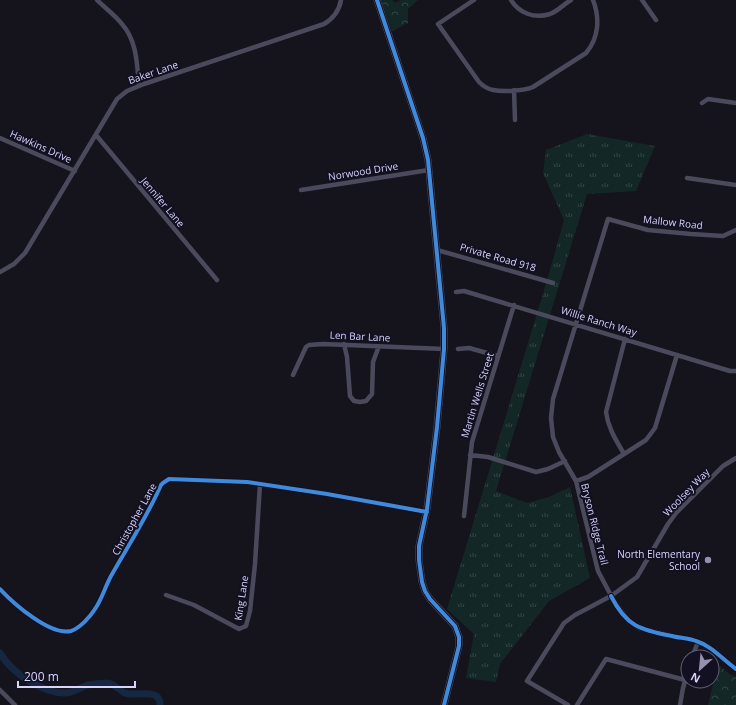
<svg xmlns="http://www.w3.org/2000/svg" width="736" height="705" font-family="'Open Sans',sans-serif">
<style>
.grass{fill:url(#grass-tufts)}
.forest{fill:url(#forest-crowns)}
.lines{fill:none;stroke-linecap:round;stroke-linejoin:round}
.river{stroke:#152741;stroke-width:7}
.street{stroke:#4a4a5c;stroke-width:4.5}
.secondary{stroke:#4d4d63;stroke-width:7}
.cycleway-casing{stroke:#121021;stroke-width:6}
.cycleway{stroke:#408adc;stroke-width:4}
.poi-dot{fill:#9491ad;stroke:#121021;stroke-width:1.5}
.labels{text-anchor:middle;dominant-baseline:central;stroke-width:4;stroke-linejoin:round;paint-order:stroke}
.street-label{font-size:10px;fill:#d8d4fa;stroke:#121021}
.poi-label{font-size:10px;fill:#d8d4fa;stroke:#121021;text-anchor:end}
</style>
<defs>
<pattern id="grass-tufts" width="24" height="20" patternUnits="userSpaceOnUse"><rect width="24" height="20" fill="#142727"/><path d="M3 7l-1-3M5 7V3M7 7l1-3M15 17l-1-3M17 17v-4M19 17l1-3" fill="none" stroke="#354547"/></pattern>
<pattern id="forest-crowns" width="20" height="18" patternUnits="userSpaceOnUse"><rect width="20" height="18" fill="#142727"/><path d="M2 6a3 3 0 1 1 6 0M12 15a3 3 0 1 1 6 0" fill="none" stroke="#354547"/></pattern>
</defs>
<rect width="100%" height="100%" fill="#15141d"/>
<!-- grass -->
<path class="grass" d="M587,134L655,146L636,191L587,194L496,491L527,503L549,497L570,487L590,578L549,601L500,664L496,682L466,678L474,634L447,609L546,284L564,220L543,173L546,150Z"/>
<!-- forest -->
<path class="forest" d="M381,0H392L395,3L401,0H418L408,9V23L392,31Z
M720,666L729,674L736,677V705H708L715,676Z"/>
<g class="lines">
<!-- river -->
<path class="river" d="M0,653C12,673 42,693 65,693C73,693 81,687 88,685C94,684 101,683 107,683C114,683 118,690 125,693C135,697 161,687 160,705"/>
<!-- street -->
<path class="street" d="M97,0C105,8 115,15 122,24C137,41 137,64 139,86
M474,0L438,24L479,82C483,86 488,89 493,90C503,92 524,91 533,87L586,53C599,38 600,18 593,0
M511,0C519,13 534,19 550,14C558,11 564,4 571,0
M642,0L656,20
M514,90L515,120
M702,103L708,99L736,103
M96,135L217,280
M0,138L75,171
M687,178L736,185
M301,190L429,170
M736,230L723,236L691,234L648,230L608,219L553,399L551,418L553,437L559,452L576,481L598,571L615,603L629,621L639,628L672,636L694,640L707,646L736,669
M437,250L553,283
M0,272L14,264L25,253L117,99L127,91L144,84L324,24C334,18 339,11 341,0
M456,292L464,291L730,371H736
M344,344L347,357L350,396L354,401L360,402L366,401L372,394L373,362L379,346
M458,349L469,348L498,356
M293,375L306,347L309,345L323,344L444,349
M624,454C616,440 608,428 606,412L625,339
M470,455L488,457L536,472L548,469L565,461
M576,481L588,477L646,440L655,428L677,355
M464,516L472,442L514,305
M0,589C13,603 50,636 71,631C80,628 90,617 95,609C102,599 105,587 111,576C128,546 147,517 161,485L163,483L169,479L247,482L327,494L427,512
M166,595L194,605L239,629L246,626L250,611L255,564L260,484
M692,657L698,642
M0,690L15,705
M568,705L527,681L564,623L575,615L611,596L637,577L668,524L676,513L723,466L736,458
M577,705L606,659L685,680
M680,705L683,688L688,671"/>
<!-- secondary -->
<path class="secondary" d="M377,0L423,138L428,160L444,328V349L437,427L427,509L419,546V560L422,582L425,591L430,599L455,626L459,637V646L444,705"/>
<!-- cycleway casing -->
<g class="cycleway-casing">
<path id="cycleway" d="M377,0L423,138L428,160L444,328V349L437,427L427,509L419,546V560L422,582L425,591L430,599L455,626L459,637V646L444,705
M0,589C13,603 50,636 71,631C80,628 90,617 95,609C102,599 105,587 111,576C128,546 147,517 161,485L163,483L169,479L247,482L327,494L427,512
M611,596C626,626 640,630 672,636C679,638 688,638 696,641C712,646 722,659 736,669"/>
</g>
<!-- cycleway -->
<use href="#cycleway" class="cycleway"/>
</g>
<!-- markers -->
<circle class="poi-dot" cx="708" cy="560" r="4"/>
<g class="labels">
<!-- street labels -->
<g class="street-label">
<text transform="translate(153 72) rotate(-19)">Baker Lane</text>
<text transform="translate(41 146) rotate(24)">Hawkins Drive</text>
<text transform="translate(363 171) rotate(-9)">Norwood Drive</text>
<text transform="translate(163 202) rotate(50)">Jennifer Lane</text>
<text transform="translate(673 222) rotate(6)">Mallow Road</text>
<text transform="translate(498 257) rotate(16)">Private Road 918</text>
<text transform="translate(599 321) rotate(17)">Willie Ranch Way</text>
<text transform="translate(360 336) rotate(3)">Len Bar Lane</text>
<text transform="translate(477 395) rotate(-73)">Martin Wells Street</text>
<text transform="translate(686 492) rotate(-46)">Woolsey Way</text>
<text transform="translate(134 519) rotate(-61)">Christopher Lane</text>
<text transform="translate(595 524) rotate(76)">Bryson Ridge Trail</text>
<text transform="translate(241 598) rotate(-81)">King Lane</text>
</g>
<!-- poi labels -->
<g class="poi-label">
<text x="700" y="554">North Elementary<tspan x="700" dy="12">School</tspan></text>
</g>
</g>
<!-- north arrow -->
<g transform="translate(700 669) rotate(207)"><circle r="19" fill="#121021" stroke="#615e78"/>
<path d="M0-3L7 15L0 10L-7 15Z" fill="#9491ad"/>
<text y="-6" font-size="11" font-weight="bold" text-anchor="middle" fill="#d8d4fa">N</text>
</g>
<!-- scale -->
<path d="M18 681v6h117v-6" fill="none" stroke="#d8d4fa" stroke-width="2"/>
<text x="24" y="681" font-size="12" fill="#d8d4fa" stroke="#121021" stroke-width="3" paint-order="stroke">200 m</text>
</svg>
